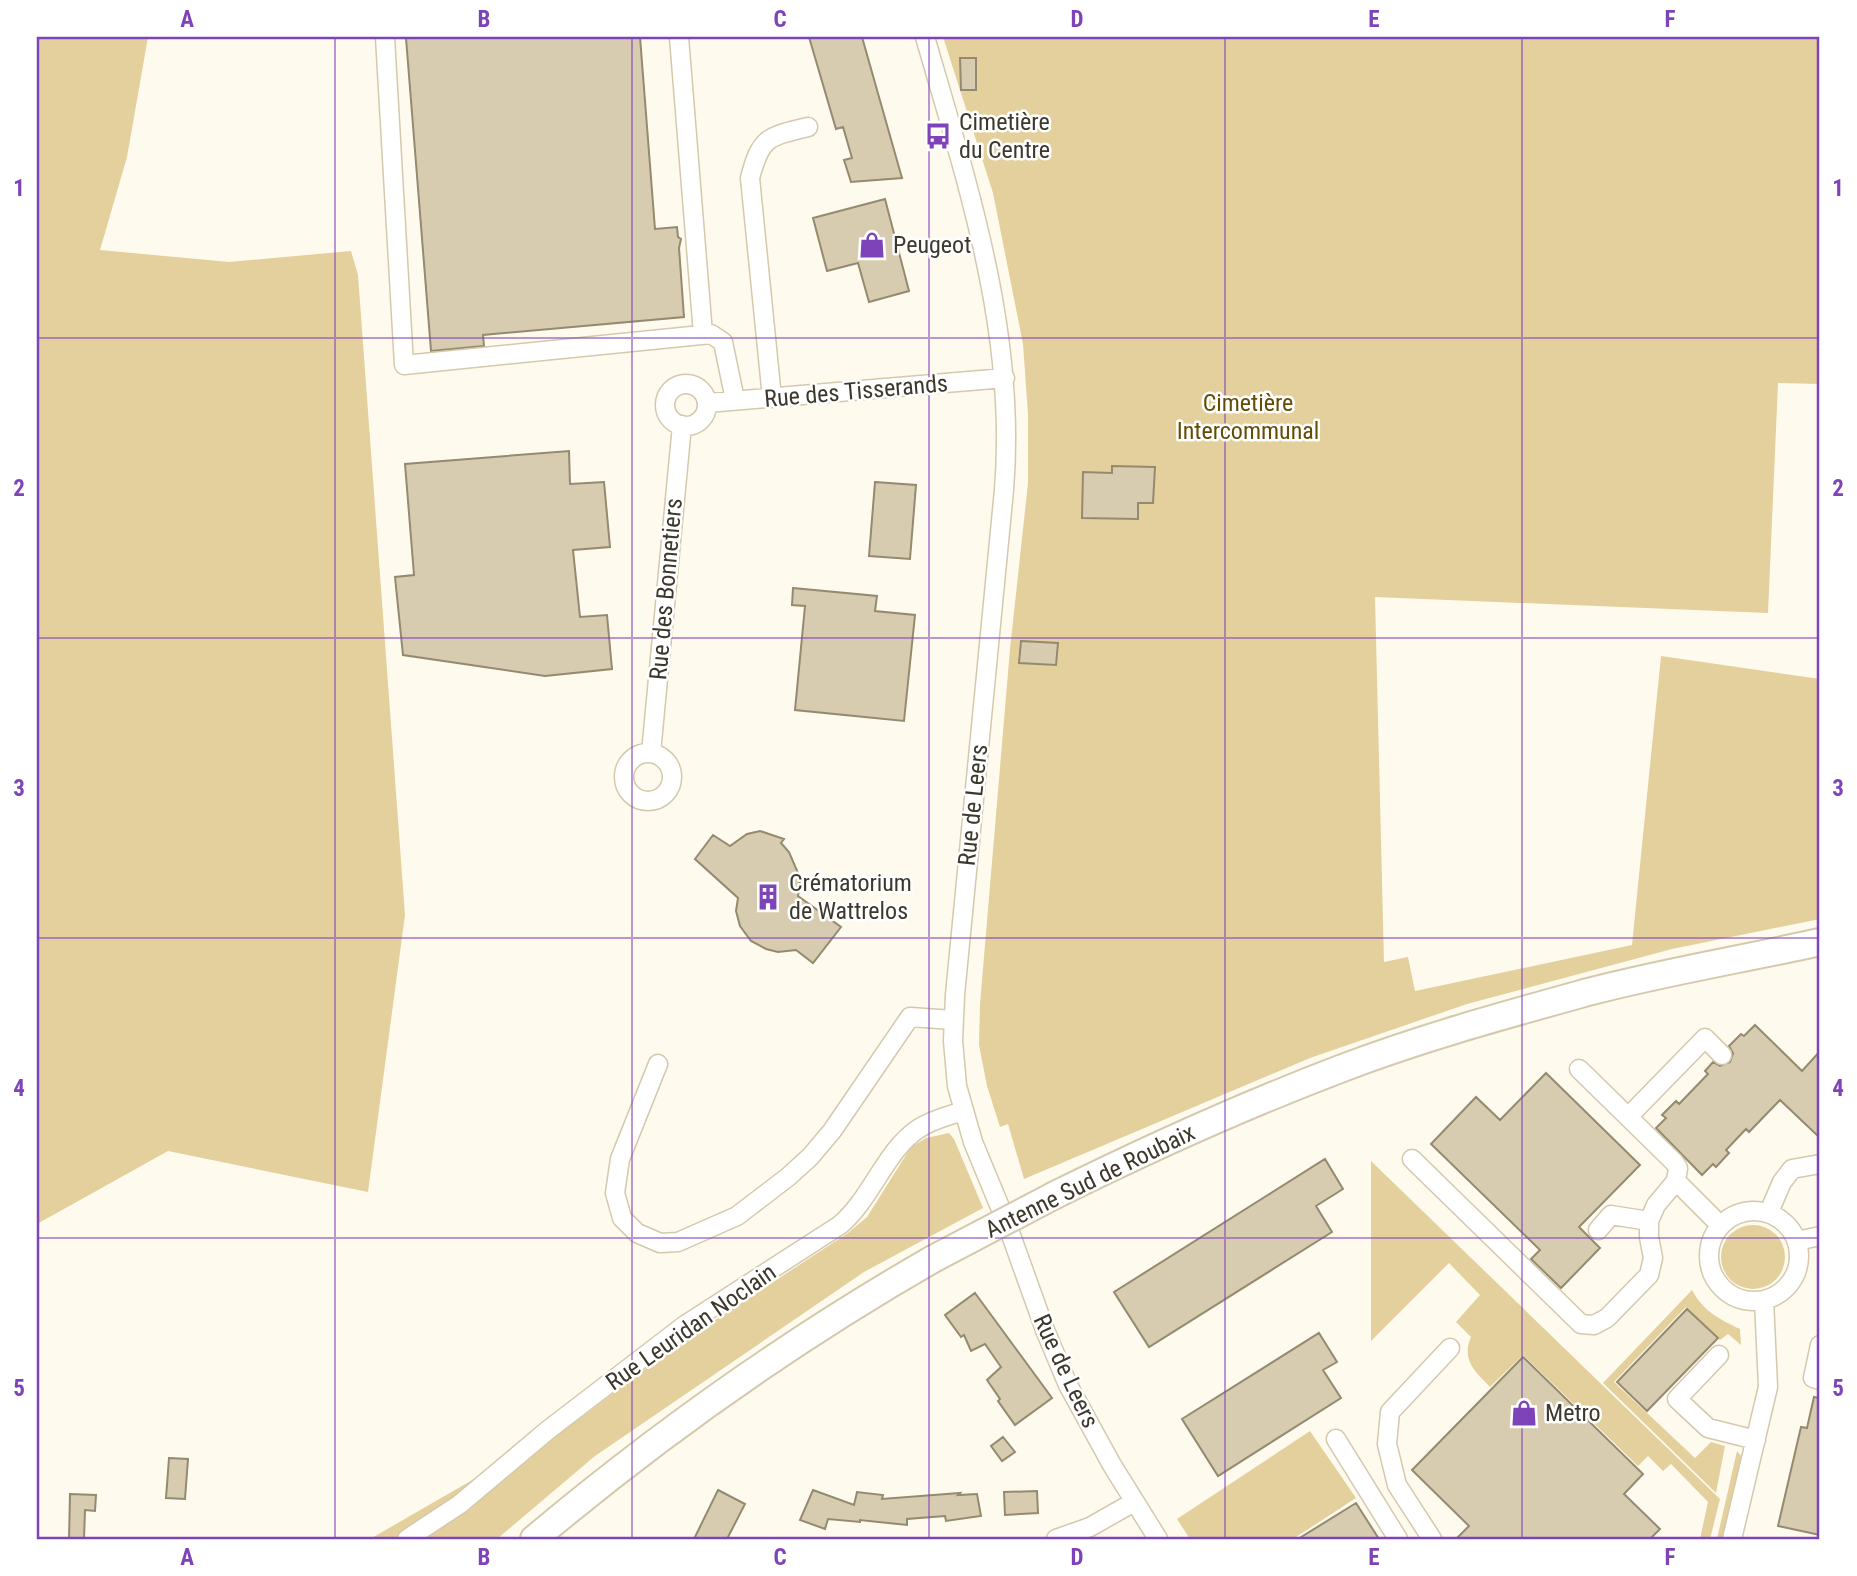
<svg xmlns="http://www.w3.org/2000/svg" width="1857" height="1576" font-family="'Roboto Condensed',sans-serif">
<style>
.green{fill:#e4d09c}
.building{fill:#d7ccaf;stroke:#948a6f;stroke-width:2}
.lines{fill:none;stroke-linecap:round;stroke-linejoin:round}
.minor-casing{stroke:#d4c9ac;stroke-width:21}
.highway-casing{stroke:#d4c9ac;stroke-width:30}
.minor{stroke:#fff;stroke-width:18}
.highway{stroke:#fff;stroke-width:26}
.highway-bridge-casing{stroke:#d4c9ac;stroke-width:30;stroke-linecap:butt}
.highway-bridge{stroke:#fff;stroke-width:26}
.grid{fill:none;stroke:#7f43b9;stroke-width:2;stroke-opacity:0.55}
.labels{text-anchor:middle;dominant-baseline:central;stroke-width:5;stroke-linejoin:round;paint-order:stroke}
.poi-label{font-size:24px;fill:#3c382c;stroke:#fff;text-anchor:start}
.street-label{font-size:24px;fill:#3c382c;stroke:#fff}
.park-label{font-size:24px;fill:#634d04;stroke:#fff}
.neatline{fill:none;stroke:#7f43b9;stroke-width:2.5}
.grid-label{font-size:23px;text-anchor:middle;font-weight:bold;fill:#7f43b9}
</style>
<rect width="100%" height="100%" fill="#fefaee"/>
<!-- green -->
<path class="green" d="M37,37H148L127,157L100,250L229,262L351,251L358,275L405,915L368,1192L168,1151L37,1224Z
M943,37H1820V384L1778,383L1768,613L1375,597L1384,962L1408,957L1415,991L1632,945L1661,656L1820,679V919L1672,949L1467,1004L1310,1058L1024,1179L1008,1124L1000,1127L987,1086L979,1045L980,1004L1010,649L1028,483V414L1023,344L993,193Z
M949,1133L954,1139L983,1208L864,1272L595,1456L497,1539H370L583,1416L674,1347L848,1233L867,1217L911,1147L926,1138Z
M1371,1161L1720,1499L1710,1539H1700L1708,1502L1671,1464L1663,1471L1648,1456L1638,1466L1523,1355L1490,1387C1475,1371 1461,1360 1471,1337L1456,1322L1480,1295L1449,1263L1371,1341Z
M1721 1257a32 32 0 1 1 64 0a32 32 0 1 1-64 0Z
M1692,1290C1703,1311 1719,1319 1740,1329L1741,1345L1728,1334L1720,1340L1686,1307L1614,1382L1695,1458L1711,1442L1725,1446L1716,1493L1603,1383Z
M1310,1431L1356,1498L1293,1539H1190L1177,1519Z
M1737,1451L1742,1457V1462L1724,1539H1717Z"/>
<!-- building -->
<path class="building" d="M422,37H640L655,229L677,227L678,237L681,239L679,248L684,317L483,335L484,346L431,351L406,38Z
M809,37H862L902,178L851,182L844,160L852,158L843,127L836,129Z
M960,58H976V90H961Z
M885,199L909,291L869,302L858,263L827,271L813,218Z
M569,451L570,484L604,482L610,547L573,550L580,617L607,615L612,669L545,676L403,655L395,577L414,575L405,464Z
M1112,466L1155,467L1153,503H1138V519L1082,518L1083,472L1112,473Z
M875,482L916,485L910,559L869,556Z
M793,588L877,596L875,611L915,615L904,721L795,710L805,606L792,605Z
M1021,641L1058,643L1056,665L1019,663Z
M760,831L784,839L781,843L789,852L798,873L800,885L798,896L841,927L813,963L796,950L778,952L766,949L751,941L740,926L736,911L738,898L695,859L713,835L730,846L747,834Z
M1755,1025L1802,1071L1820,1051V1138L1780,1100L1749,1132L1746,1129L1726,1150L1729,1153L1716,1167L1713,1164L1702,1175L1656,1128L1666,1118L1662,1115L1676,1101L1679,1104L1708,1074L1705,1071L1713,1062L1720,1066L1730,1062L1733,1053L1729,1046L1741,1034L1744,1036Z
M1546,1073L1640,1165L1579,1227L1600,1248L1561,1288L1531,1259L1540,1250L1431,1144L1476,1097L1500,1120Z
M1325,1159L1343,1189L1316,1206L1332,1232L1149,1347L1114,1292Z
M975,1293L1052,1398L1015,1425L998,1401L1000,1399L987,1380L1001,1367L985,1344L971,1351L964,1335L961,1337L945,1315Z
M1687,1309L1718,1338L1647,1411L1617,1382Z
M1319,1333L1337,1362L1323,1370L1341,1398L1218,1476L1182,1419Z
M1523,1357L1643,1474L1624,1494L1660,1529L1650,1539H1456L1469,1526L1412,1470Z
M1814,1397L1820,1398V1535L1778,1526L1801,1427L1807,1428Z
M1003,1437L1015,1452L1002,1461L991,1446Z
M169,1458L188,1459L185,1499L166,1498Z
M718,1490L745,1504L727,1539H694Z
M813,1490L854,1505L857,1492L883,1495L882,1499L960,1493L958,1495L977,1494L981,1516L946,1521L945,1516L907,1519V1525L860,1520V1522L828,1519L825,1529L800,1520Z
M1037,1491L1038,1513L1005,1515L1004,1492Z
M70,1494L96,1495L95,1511L85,1510L84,1539H69Z
M1356,1503L1379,1539H1298Z"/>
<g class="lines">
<!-- minor casing -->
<g class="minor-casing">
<path id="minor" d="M385,37L404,365L711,334L723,342L735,400
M679,37L703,334
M925,37C968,186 1017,333 1004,490L955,995L953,1041L957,1086L973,1142L1007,1224L1045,1330L1068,1385L1112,1465L1158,1539
M665 405a21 21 0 1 1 42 0a21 21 0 1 1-42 0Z
M772,398L750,178C761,136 768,137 808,127
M707,403L1005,378
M624 777a24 24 0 1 1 48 0a24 24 0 1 1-48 0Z
M651,753L682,425
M658,1064L620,1159L615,1193L622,1218L637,1233L660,1243L678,1242L737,1216L788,1177L810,1157L832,1131L910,1017L953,1020
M1579,1069L1674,1162L1678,1168L1676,1181
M1628,1117L1705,1038L1722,1055
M1412,1159L1581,1324L1594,1325L1607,1318L1649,1275L1653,1258L1649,1237V1221L1656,1205L1676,1181L1720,1225
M1709 1256a45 45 0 1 1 90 0a45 45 0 1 1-90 0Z
M1769,1212L1782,1182L1792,1169L1820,1164
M1598,1230L1611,1215L1649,1221
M1797,1241L1820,1236
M1820,1345L1813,1378L1820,1380
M1719,1355L1677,1399L1708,1428L1756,1440
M1336,1439L1398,1539
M407,1539L460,1504L548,1430L685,1325L840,1225C871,1199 886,1150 918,1129C931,1120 948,1116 963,1111
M1056,1539L1090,1527L1134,1502
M1432,1539L1397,1485L1387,1444L1390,1412L1450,1348
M1732,1539L1768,1387L1764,1300"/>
</g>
<!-- highway casing -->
<g class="highway-casing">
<path id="highway" d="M1055,1195C1148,1149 1243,1106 1340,1069C1421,1038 1505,1015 1588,992C1664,972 1743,959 1820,942
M534,1539C659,1434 792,1340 933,1259"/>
</g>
<!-- minor -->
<use href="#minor" class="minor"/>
<!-- highway -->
<use href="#highway" class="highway"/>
<!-- highway-bridge casing -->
<g class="highway-bridge-casing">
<path id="highway-bridge" d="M933,1259L1055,1195"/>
</g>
<!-- highway-bridge -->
<use href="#highway-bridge" class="highway-bridge"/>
</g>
<!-- grid -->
<path class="grid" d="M335,37V1539M632,37V1539M929,37V1539M1225,37V1539M1522,37V1539M37,338H1820M37,638H1820M37,938H1820M37,1238H1820"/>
<!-- icons -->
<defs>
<g id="bus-bare" transform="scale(2.1)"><path d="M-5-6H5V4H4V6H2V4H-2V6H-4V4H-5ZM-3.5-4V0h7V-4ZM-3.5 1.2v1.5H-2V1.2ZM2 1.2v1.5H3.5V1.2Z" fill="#7f43b9" stroke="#fff" stroke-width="2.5" paint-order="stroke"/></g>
<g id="shop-bare" transform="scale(2.1)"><path d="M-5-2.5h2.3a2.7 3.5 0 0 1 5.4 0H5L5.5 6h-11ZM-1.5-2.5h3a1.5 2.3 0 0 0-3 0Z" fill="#7f43b9" stroke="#fff" stroke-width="2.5" paint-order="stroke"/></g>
<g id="building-bare" transform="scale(2.1)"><path d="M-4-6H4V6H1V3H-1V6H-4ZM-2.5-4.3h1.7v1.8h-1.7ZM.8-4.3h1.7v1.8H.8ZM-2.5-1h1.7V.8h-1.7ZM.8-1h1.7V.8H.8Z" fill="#7f43b9" stroke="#fff" stroke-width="2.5" paint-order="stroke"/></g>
</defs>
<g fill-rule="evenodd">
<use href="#bus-bare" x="938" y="136"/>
<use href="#shop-bare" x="872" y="245"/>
<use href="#building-bare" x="768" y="897"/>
<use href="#shop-bare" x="1524" y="1413"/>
</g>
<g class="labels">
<!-- poi labels -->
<g class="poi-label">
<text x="959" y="122">Cimetière<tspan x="959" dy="28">du Centre</tspan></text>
<text x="893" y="245">Peugeot</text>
<text x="789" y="883">Crématorium<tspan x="789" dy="28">de Wattrelos</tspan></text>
<text x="1545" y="1413">Metro</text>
</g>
<!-- street labels -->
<g class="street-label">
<text transform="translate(856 391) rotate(-5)">Rue des Tisserands</text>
<text transform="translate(666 589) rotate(-85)">Rue des Bonnetiers</text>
<text transform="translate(973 805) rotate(-84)">Rue de Leers</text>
<text transform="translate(1090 1181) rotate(-26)">Antenne Sud de Roubaix</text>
<text transform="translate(691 1327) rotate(-35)">Rue Leuridan Noclain</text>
<text transform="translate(1066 1371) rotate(65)">Rue de Leers</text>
</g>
<!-- park labels -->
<g class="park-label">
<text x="1248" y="403">Cimetière<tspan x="1248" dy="28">Intercommunal</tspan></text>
</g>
</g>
<!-- border -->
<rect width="1857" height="1576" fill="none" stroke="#ffffff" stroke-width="77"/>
<rect x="38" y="38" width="1780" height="1500" class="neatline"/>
<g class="grid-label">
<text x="187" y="27">A</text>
<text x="484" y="27">B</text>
<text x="780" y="27">C</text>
<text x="1077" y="27">D</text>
<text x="1374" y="27">E</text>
<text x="1670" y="27">F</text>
<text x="19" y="196">1</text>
<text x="1838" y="196">1</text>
<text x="19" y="496">2</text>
<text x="1838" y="496">2</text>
<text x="19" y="796">3</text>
<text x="1838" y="796">3</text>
<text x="19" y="1096">4</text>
<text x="1838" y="1096">4</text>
<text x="19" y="1396">5</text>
<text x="1838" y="1396">5</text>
<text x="187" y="1565">A</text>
<text x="484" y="1565">B</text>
<text x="780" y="1565">C</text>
<text x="1077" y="1565">D</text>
<text x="1374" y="1565">E</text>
<text x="1670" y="1565">F</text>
</g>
</svg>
